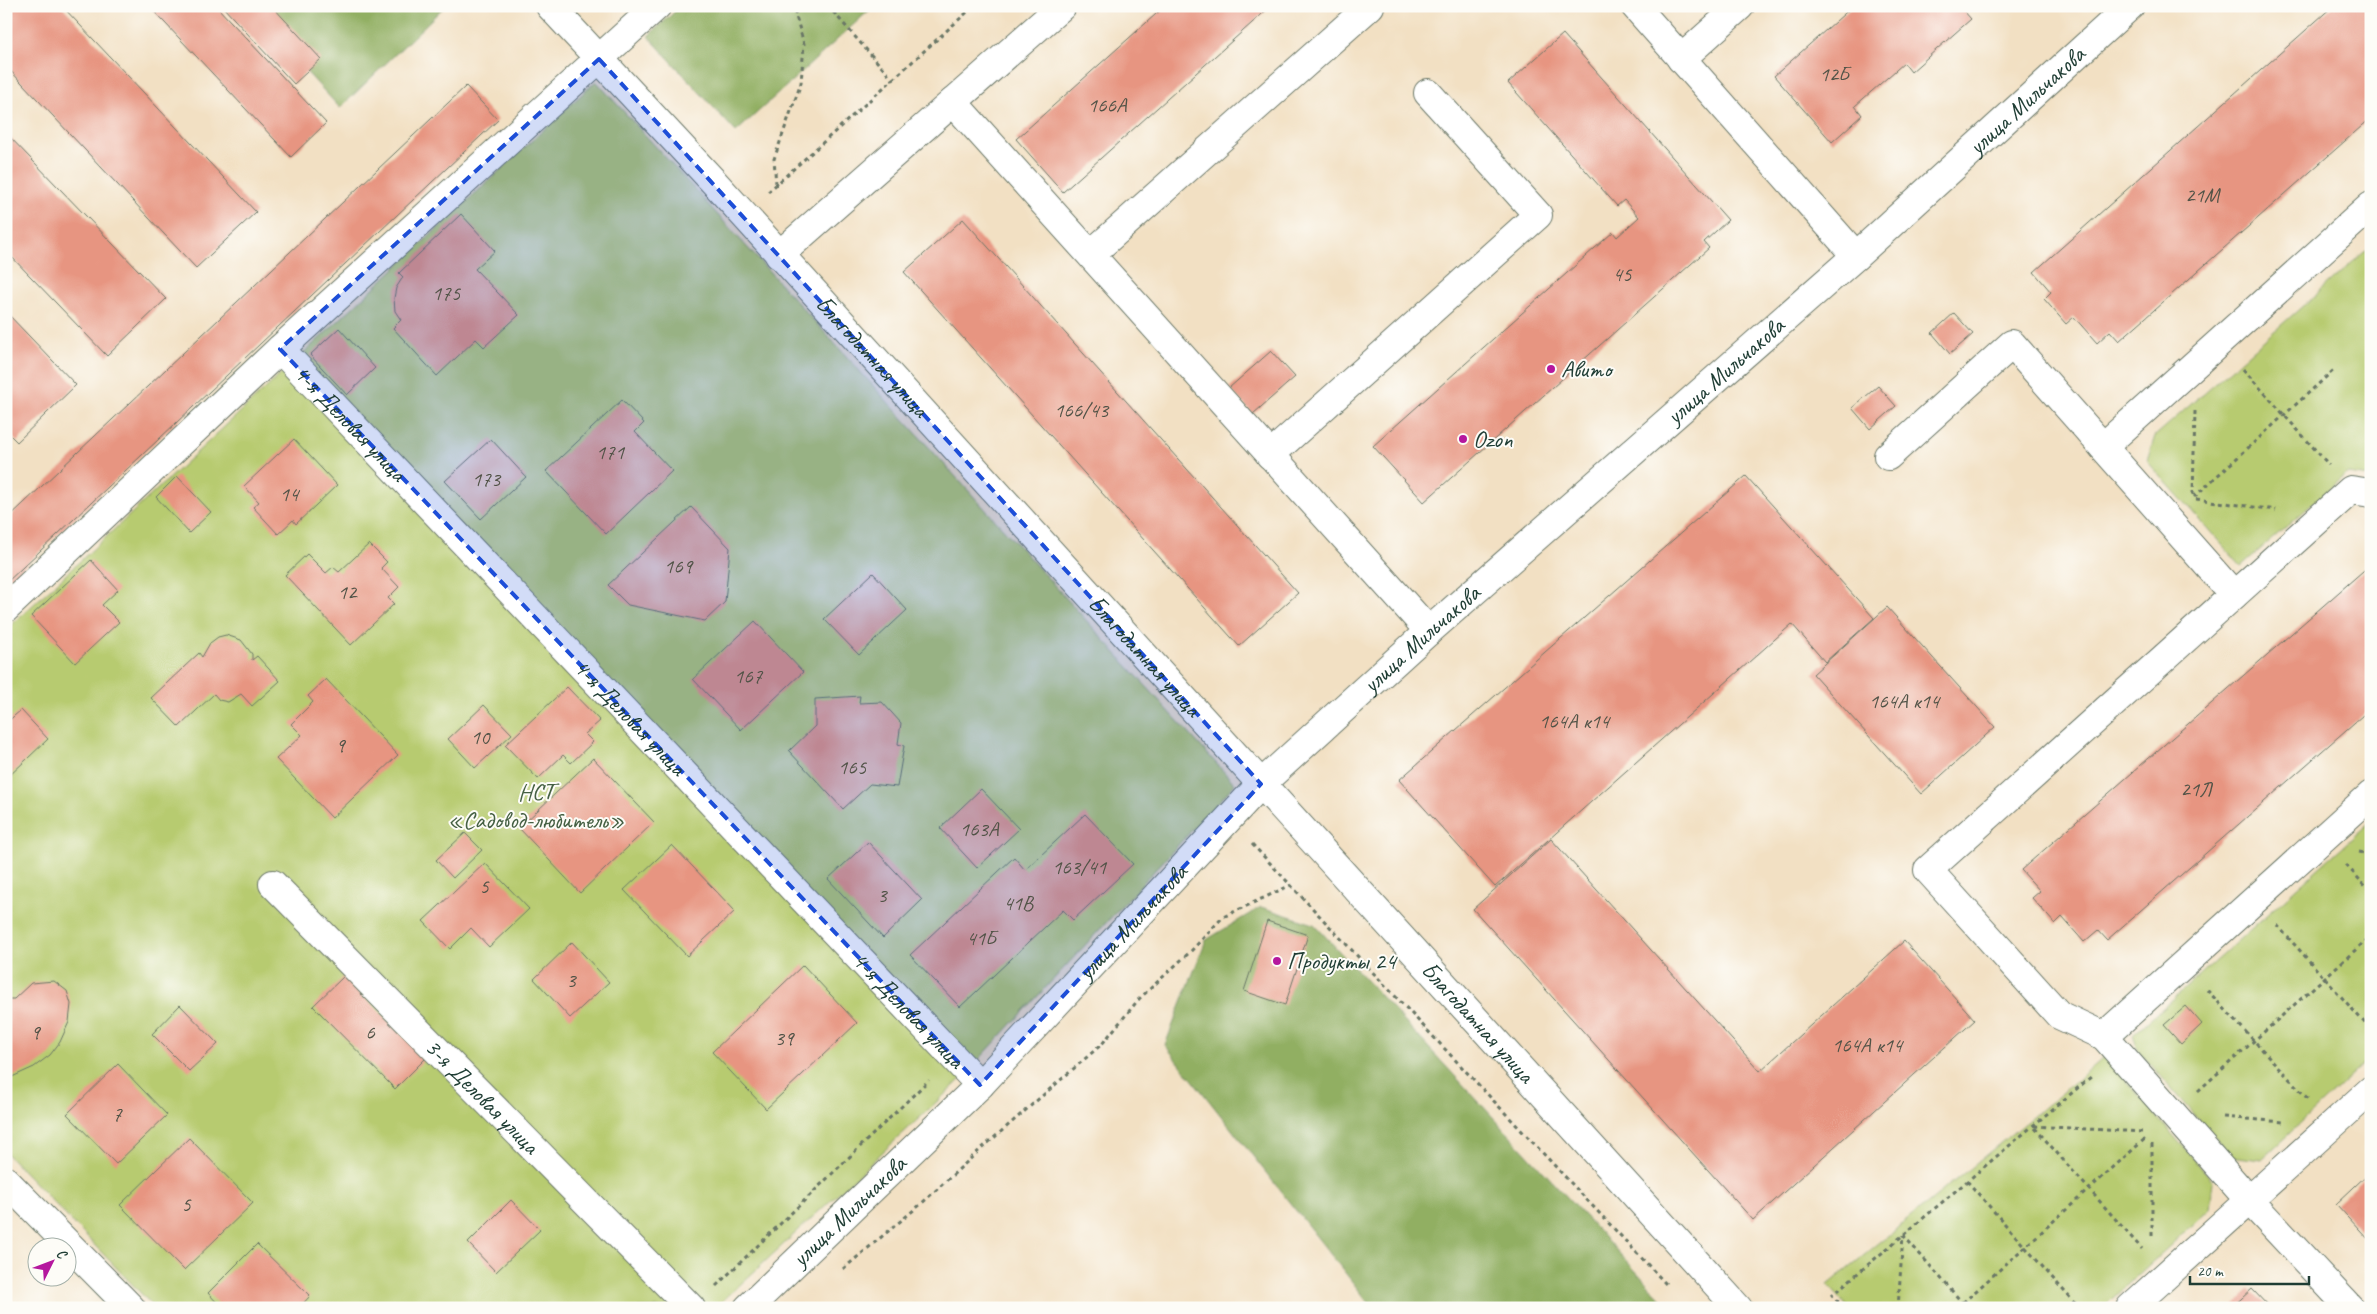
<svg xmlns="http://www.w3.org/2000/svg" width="2377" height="1314" font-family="Caveat,sans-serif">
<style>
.green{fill:#b7cb6f;stroke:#6b8452}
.forest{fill:#91af62;stroke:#58764b}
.building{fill:#e79581}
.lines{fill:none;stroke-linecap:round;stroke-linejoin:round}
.minor-casing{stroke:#697666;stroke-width:30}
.path{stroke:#697666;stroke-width:3;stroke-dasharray:4 4;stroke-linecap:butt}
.minor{stroke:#fff;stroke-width:28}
.marked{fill:#1d4ed8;fill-opacity:0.2;stroke:#1d4ed8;stroke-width:4;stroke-dasharray:10 6;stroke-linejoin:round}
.poi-dot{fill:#b5179e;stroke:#fdfcf7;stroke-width:2}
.labels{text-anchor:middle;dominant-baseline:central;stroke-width:4;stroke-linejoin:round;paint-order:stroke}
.number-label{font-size:21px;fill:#515347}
.street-label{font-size:24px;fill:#1f3d34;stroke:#fdfcf7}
.poi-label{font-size:24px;fill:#1f3d34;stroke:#fdfcf7;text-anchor:start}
.park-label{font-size:24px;fill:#456043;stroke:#fdfcf7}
</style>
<rect width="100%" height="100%" fill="#fdfcf7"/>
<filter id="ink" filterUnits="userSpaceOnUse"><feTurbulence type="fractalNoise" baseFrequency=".02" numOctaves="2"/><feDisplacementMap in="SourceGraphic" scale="10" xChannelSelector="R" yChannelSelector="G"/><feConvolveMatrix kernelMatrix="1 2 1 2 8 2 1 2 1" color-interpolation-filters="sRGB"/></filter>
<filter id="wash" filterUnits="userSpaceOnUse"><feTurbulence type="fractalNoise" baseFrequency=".0096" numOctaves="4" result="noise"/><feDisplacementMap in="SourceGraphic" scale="20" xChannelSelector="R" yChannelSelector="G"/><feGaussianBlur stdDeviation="1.12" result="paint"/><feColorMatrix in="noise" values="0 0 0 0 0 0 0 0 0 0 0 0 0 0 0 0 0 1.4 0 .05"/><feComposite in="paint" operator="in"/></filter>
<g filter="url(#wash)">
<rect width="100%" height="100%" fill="#f2e0c3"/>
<!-- green -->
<path class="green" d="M596,81L1235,784L957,1083L715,1308H155L6,1153V630Z
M2371,246V477L2347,474L2241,566L2147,461L2155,436Z
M2371,821V1057L2261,1160L2231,1156L2138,1050L2133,1035Z
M2105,1057L2213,1181L2210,1209L2102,1308H1849L1828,1285Z"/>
<!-- forest -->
<path class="forest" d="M245,6H445L340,108Z
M681,6H874L736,132L648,36Z
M1261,907L1314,924L1670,1308H1373L1165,1045L1206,940Z"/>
<g id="blocks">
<!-- building -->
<path class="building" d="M6,6H62L256,212L196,268L6,66Z
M149,6H216L326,123L291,157Z
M222,6H272L321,59L294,84Z
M1165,6H1271L1063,192L1016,139Z
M1853,6H1968L1963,10L1971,19L1911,72L1904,63L1855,106L1862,115L1832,142L1774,76Z
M2333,6H2371V118L2119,341L2110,331L2097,343L2074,317L2066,324L2044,299L2051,292L2034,272Z
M1563,34L1728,220L1704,242L1709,248L1424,502L1373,446L1613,232L1617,237L1639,217L1624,200L1617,206L1508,83Z
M466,86L498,120L6,583V520Z
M6,133L166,299L107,356L6,251Z
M461,214L495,251L475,269L519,315L484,347L476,339L437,376L393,328L401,320L395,311L394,298L396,288L403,277L399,273Z
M963,219L1298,593L1239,646L904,272Z
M6,312L76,385L17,442L6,431Z
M1954,313L1973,334L1950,354L1932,333Z
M339,328L375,368L347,395L310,355Z
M1271,351L1295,377L1253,414L1229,388Z
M1878,386L1896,406L1870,429L1852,408Z
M622,400L644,423L635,432L672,471L606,534L546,471Z
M294,439L337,485L296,524L293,520L278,534L253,507L259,502L244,486Z
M491,439L526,477L481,519L445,481Z
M177,476L211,512L189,533L156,497Z
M1746,476L1874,618L1825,662L1792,624L1495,887L1399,780Z
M691,507L730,548L725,602L705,621L628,605L608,585Z
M369,544L387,562L381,568L399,587L388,598L394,604L351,645L285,575L307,554L326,573L333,567L339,572Z
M91,560L118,590L102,605L119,622L75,663L31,616Z
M2371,564V708L2107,940L2098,930L2084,942L2062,917L2055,924L2032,898L2040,891L2021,870Z
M873,573L907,610L859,655L824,619Z
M1887,607L1995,727L1921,794L1813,674Z
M755,621L803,672L741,730L693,679Z
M226,635L241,640L252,654V660L257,656L280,681L252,706L241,694L228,702L219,700L214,694L179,727L151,698L199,653L202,657L210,643L218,637Z
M326,679L398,755L332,818L276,759L302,735L291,724L313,702L308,696Z
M567,687L600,721L585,734L593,742L571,763L563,755L538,779L505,745Z
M860,696L859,703L882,702L901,723L898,744L904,746L897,787L870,784L843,809L789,751L815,726V699Z
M484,705L512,734L475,768L448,739Z
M21,710L48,739L6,779V723Z
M593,758L654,822L580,893L519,828Z
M981,789L1019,829L977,868L940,828Z
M1085,814L1133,864L1073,920L1063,910L960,1007L910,955L1014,857L1025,870Z
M465,833L482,850L453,878L436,860Z
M1551,839L1760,1071L1904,941L1975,1020L1753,1220L1473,909Z
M868,842L922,900L883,938L828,879Z
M672,845L735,911L687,956L624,890Z
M485,863L529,909L489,947L471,928L450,949L423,921Z
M1267,921L1308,935L1285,1005L1244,991Z
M572,942L609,982L570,1018L534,979Z
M803,965L857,1023L766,1109L712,1052Z
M344,976L426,1058L395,1089L313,1006Z
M54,981L67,991L71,1004L69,1022L60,1042L50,1055L34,1067L12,1077L6,1078V999H14L31,983Z
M180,1005L218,1044L189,1071L152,1034Z
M2186,1006L2202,1024L2181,1044L2164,1025Z
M118,1064L167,1115L116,1164L67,1114Z
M189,1138L253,1203L184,1270L120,1205Z
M2371,1171V1242L2336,1204Z
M511,1200L540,1230L496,1272L468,1243Z
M257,1244L310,1296L299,1308H222L208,1293Z
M2252,1289L2270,1308H2231Z"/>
</g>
</g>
<g filter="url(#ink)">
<use href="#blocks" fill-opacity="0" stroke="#697666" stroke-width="1"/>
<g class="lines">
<!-- minor casing -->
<g class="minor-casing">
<g id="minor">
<path id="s1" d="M550,6L713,181L1738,1308"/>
<path d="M1635,6L1856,256"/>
<path d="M1681,59L1740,6"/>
<path d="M953,102L1429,631"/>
<path d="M1091,254L1370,6"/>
<path d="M779,255L1062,6"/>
<path id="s2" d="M280,349L980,1085"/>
<path d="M2103,447L2371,206"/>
<path d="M1270,455L1538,215L1428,93"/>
<path d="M1888,456L2012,344L2234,595"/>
<path d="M2371,493L2351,490L1928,870L2059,1015L2104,1036L2371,795"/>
<path d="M6,608L280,349L657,6"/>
<path id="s3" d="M273,884L691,1308"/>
<path d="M2104,1036L2249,1200L2350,1308"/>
<path d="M6,1181L131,1308"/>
<path id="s4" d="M748,1308L980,1085L1261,784L1429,631L1856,256L2130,6"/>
<path d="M2130,1308L2371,1090"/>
</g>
</g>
<!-- path -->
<path class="path" d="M828,6L893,80
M776,184L774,159L801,83L804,44L793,6
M768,192L974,6
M2243,369L2329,465
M2193,495L2195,411
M2194,497L2336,368
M2196,499L2276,510
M1252,844L1666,1284
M2359,852L2371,854
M2346,865L2371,892
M2277,925L2371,1030
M2207,990L2308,1099
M2198,1091L2371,936
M2223,1117L2284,1122
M2142,1132L2033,1126L2142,1249
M2152,1144V1240
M1967,1181L2079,1308
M1903,1235L1967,1308
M843,1269L921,1204L981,1149L1102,1044L1139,999L1191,951L1223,917L1291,885
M716,1286L929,1080
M1844,1308L1832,1295L2092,1076
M1898,1308L1903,1235
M1957,1308L2147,1137"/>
<!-- minor -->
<use href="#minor" class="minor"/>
</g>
</g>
<!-- marked area -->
<path class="marked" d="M599,59L1261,784L980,1085L280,349Z"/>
<!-- markers -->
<g class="poi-dot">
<circle cx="1551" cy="369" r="5"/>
<circle cx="1463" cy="439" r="5"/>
<circle cx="1277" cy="961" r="5"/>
</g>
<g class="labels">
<!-- number labels -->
<g class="number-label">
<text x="1834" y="74">12Б</text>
<text x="1107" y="105">166А</text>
<text x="2202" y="195">21М</text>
<text x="1622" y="274">45</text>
<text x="446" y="293">175</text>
<text x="1081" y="410">166/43</text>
<text x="610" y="452">171</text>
<text x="486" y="479">173</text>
<text x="289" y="494">14</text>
<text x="678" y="566">169</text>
<text x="347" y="592">12</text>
<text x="748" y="676">167</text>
<text x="1904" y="701">164А к14</text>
<text x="1574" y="721">164А к14</text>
<text x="480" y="737">10</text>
<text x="340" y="745">9</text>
<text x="852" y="767">165</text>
<text x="2196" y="789">21Л</text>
<text x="979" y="829">163А</text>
<text x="1079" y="867">163/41</text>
<text x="484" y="886">5</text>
<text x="882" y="895">3</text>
<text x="1018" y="903">41В</text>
<text x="981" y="938">41Б</text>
<text x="571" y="980">3</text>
<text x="35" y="1032">9</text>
<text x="370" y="1032">6</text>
<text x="784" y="1038">39</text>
<text x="1867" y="1045">164А к14</text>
<text x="117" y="1114">7</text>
<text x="186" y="1204">5</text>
</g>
<!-- street labels -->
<g class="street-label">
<text stroke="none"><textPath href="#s4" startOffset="1760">улица Мильчакова</textPath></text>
<text stroke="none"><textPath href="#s1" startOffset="476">Благодатная улица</textPath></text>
<text stroke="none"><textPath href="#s4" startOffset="1355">улица Мильчакова</textPath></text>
<text stroke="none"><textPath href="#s2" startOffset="102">4-я Деловая улица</textPath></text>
<text stroke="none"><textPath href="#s4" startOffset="950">улица Мильчакова</textPath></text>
<text stroke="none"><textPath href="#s1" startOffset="881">Благодатная улица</textPath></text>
<text stroke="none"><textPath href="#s2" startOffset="508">4-я Деловая улица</textPath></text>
<text stroke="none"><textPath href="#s4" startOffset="545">улица Мильчакова</textPath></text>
<text stroke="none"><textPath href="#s2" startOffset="912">4-я Деловая улица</textPath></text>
<text stroke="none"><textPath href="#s1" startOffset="1376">Благодатная улица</textPath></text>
<text stroke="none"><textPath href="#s3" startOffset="298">3-я Деловая улица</textPath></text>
<text stroke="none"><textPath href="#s4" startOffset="140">улица Мильчакова</textPath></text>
</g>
<!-- poi labels -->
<g class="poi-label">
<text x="1561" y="369">Авито</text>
<text x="1473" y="439">Ozon</text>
<text x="1287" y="961">Продукты 24</text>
</g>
<!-- park labels -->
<g class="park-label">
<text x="536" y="792">НСТ<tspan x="536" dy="28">«Садовод-любитель»</tspan></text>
</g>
</g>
<!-- margin -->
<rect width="2377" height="1314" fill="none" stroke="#fdfcf7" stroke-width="25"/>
<!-- north arrow -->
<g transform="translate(52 1262) rotate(48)"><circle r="24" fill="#fdfcf7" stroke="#a4b0a9"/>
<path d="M0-4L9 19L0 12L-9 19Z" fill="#b5179e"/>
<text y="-8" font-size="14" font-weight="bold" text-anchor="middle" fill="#1f3d34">С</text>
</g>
<!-- scale -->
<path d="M2190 1276v8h119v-8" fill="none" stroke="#1f3d34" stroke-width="2.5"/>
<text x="2197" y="1276" font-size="15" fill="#1f3d34" stroke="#fdfcf7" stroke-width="4" paint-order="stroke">20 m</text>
</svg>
